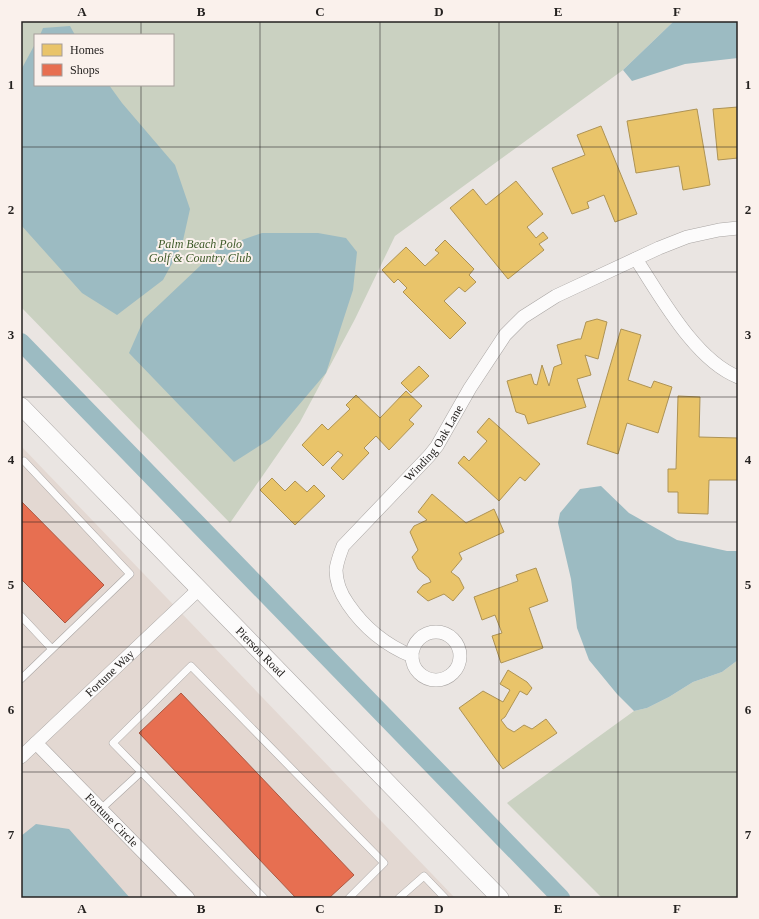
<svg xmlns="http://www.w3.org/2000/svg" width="759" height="919" font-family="'Times New Roman',serif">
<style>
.built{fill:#e3d8d2}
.green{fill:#cad1c1;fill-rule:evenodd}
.water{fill:#9cbbc2}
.homes{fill:#e9c46a;stroke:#ae9354}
.shops{fill:#e76f51;stroke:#ad5842}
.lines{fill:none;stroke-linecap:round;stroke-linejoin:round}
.canal{stroke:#9cbbc2;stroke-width:18}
.service-casing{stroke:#a9a5a3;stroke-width:8}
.minor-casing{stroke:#a9a5a3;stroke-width:14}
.tertiary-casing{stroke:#a9a5a3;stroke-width:18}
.service{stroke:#fcfbfb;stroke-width:7}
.minor{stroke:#fcfbfb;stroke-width:13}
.tertiary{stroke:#fcfbfb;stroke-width:17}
.grid{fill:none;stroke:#252220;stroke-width:1;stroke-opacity:0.55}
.labels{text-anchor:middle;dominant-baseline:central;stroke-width:4;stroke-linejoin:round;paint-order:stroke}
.park-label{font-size:12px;font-style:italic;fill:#3e5a29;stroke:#faf1ec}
.street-label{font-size:12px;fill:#252220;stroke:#faf1ec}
.neatline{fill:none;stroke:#252220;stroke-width:1.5}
.grid-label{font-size:13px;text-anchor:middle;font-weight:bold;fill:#252220}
</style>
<rect width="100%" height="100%" fill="#eae5e2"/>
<!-- built -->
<path class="built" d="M21,446L455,898H21Z"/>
<!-- green -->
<path class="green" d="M21,21H674L623,70L395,236L355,319L300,422L230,523L21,307ZM35,35H173V85H35Z
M738,660V898H602L507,803L634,711L647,708L669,697L693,682L722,672Z"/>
<!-- water -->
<path class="water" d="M674,21H738V58L685,64L632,81L623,70Z
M70,26L75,35H40L43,28Z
M35,44V85H109L122,103L175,165L190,209L182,245L163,280L117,315L82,293L21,225V70Z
M262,233H318L346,238L357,252L353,290L326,373L270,439L234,462L129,353L144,319L219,248Z
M601,486L629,513L677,540L727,551H738V660L722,672L693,682L669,697L647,708L634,711L617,694L589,660L577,628L571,579L558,523L560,513L580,489Z
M36,824L69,829L130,898H21V836Z"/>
<!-- homes -->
<path class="homes" d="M738,107V158L718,160L713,109Z
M697,109L710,185L683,190L679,166L636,173L627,121Z
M601,126L637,214L615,222L604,195L587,202L589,208L572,214L552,168L585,155L577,135Z
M516,181L543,214L527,227L536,238L543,232L548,238L539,244L544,250L508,279L450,208L473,189L486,205Z
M445,240L474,269L469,275L476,282L465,292L459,287L444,301L466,323L450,339L403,292L407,288L398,279L394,283L382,270L406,247L425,266L439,253L435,250Z
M597,319L607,322L598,359L585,355L591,375L577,379L586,407L528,424L525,415L516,412L507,381L531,374L534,384L537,385L542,365L549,386L554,367L562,364L557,345L578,339H581L586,322Z
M621,329L641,335L628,380L651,388L654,381L672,387L658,433L627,423L618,454L587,444Z
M419,366L429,376L411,393L401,383Z
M406,391L422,406L409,420L414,424L389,450L376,436L364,448L369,453L343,480L331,468L343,455L338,451L323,466L302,445L322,424L328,430L350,409L346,405L356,395L380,418Z
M678,396L700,397L699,437L738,438V480H709L708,514L678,513V492H668V469H676Z
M489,418L540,464L525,481L520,477L499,501L458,463L464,456L469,461L487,441L477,432Z
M272,478L285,491L295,481L307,492L314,485L325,496L295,525L260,490Z
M432,494L466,523L494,509L504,532L459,553L462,559L451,572L459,578L464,588L453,601L444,594L428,601L417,592L423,585L431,582L429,578L418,569L412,557L418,550L410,532L414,526L427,520L418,512Z
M536,568L548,601L529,608L543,648L501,663L492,636L502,633L495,615L482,620L474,597L518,581L516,575Z
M508,670L527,682L532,688L527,695L520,691L505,717L501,720L507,728L514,732L524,725L532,729L546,719L557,733L503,769L459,708L483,691L503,702L510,690L500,684Z"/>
<!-- shops -->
<path class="shops" d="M21,501L104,585L65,623L21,579Z
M181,693L354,875L329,898H296L139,733Z"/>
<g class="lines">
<!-- canal -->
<path class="canal" d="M21,342L561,898"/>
<!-- service casing -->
<g class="service-casing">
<path id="service" d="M21,616L52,649
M21,679L130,574L24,461
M101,809L141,772
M264,898L113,743L191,666L384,863L349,898
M399,898L424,876L445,898"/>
</g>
<!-- minor casing -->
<g class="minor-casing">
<g id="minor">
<path d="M636,259C661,297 695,360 738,377"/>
<circle cx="436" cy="656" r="24"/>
<path id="s1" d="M412,656C385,645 365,629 348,604C341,594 336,583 336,570C337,561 340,554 343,546L429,456L437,446L470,388L505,335L523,317L556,296L659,248L687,237L719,230L738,228"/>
<path id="s2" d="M36,743L188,898"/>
<path id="s3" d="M21,757L199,589"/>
</g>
</g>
<!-- tertiary casing -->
<g class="tertiary-casing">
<g id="tertiary">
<path id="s4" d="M21,406L500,898"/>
</g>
</g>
<!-- service -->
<use href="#service" class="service"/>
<!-- minor -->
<use href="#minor" class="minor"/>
<!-- tertiary -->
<use href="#tertiary" class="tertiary"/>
</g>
<!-- grid -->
<path class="grid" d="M141,21V35M260,21V898M380,21V898M499,21V898M618,21V898M141,85V898M21,147H738M21,272H738M21,397H738M21,522H738M21,647H738M21,772H738"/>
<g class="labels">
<!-- park labels -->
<g class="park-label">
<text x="200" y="244">Palm Beach Polo<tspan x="200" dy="14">Golf &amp; Country Club</tspan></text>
</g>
<!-- street labels -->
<g class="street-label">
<text stroke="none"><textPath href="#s1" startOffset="283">Winding Oak Lane</textPath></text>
<text stroke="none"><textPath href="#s4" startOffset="343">Pierson Road</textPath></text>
<text stroke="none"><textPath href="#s3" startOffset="122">Fortune Way</textPath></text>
<text stroke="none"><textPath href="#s2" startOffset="108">Fortune Circle</textPath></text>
</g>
</g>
<!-- border -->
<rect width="759" height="919" fill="none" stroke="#faf1ec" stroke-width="44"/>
<!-- legend -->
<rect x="34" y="34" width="140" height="52" fill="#faf1ec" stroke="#a59e9a"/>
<rect x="42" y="44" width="20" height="12" fill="#e9c46a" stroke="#a59e9a"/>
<text x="70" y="54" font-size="12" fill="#252220">Homes</text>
<rect x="42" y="64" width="20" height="12" fill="#e76f51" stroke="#a59e9a"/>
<text x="70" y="74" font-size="12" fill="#252220">Shops</text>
<rect x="22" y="22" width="715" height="875" class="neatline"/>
<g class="grid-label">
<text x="82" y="16">A</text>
<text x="201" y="16">B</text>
<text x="320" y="16">C</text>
<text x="439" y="16">D</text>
<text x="558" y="16">E</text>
<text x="677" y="16">F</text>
<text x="11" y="89">1</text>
<text x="748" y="89">1</text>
<text x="11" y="214">2</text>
<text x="748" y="214">2</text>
<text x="11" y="339">3</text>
<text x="748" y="339">3</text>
<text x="11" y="464">4</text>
<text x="748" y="464">4</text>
<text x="11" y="589">5</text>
<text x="748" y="589">5</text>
<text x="11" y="714">6</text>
<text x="748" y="714">6</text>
<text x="11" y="839">7</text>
<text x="748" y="839">7</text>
<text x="82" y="913">A</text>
<text x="201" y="913">B</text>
<text x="320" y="913">C</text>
<text x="439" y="913">D</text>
<text x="558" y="913">E</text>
<text x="677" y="913">F</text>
</g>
</svg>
